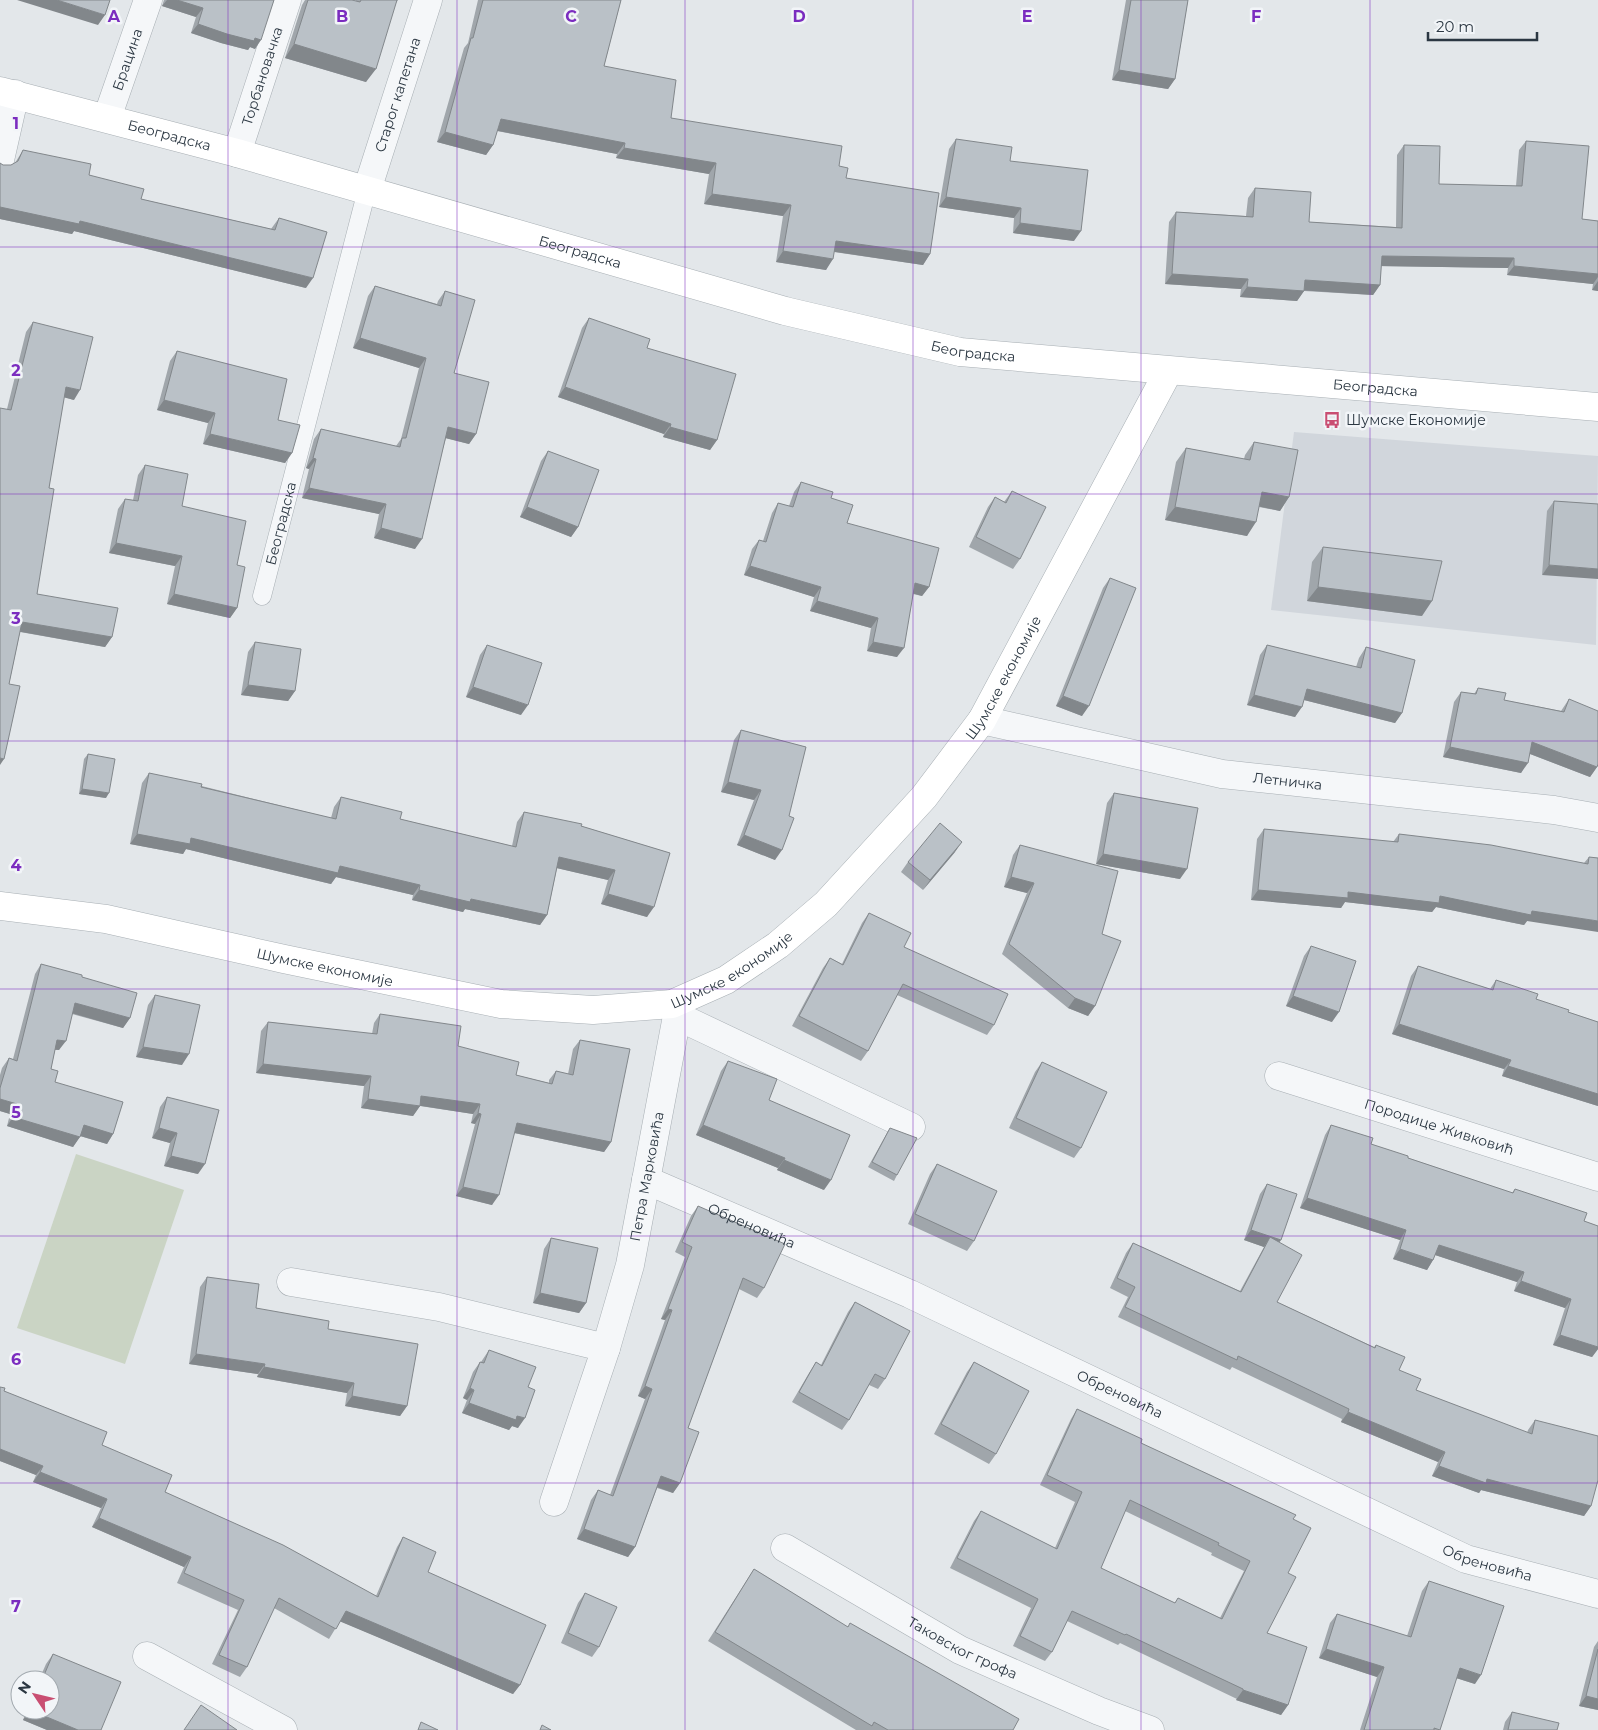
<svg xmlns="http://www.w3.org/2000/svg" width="1598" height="1730" font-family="Montserrat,sans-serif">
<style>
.built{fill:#d1d6dc}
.green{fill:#cad4c4}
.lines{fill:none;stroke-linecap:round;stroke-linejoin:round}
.lane-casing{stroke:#a8afb4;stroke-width:19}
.street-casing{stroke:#a8afb4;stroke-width:29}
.secondary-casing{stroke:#a8afb4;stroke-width:29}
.lane{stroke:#f5f7f9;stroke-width:18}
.street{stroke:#f5f7f9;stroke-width:28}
.secondary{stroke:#fff;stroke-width:28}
.wall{fill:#a0a6ab;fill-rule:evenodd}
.shaded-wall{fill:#82878b}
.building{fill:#bac1c7;stroke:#82878b;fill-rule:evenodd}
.grid{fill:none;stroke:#7b2cbf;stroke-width:1;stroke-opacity:0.55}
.labels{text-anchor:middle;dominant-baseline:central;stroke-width:5;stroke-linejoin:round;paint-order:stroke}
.street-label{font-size:14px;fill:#2b3742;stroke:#f2f5f8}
.poi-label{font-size:14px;fill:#2b3742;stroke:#f2f5f8;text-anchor:start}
.grid-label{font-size:16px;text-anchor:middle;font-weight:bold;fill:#7b2cbf;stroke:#f2f5f8;stroke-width:5;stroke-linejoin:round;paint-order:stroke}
</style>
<rect width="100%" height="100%" fill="#e3e7ea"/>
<!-- built -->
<path class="built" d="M1294,432L1598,456L1596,645L1271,610Z"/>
<!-- green -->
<path class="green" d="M76,1154L184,1190L125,1364L17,1328Z"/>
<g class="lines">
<!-- lane casing -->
<g class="lane-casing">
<g id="lane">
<path id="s1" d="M262,596L367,190"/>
</g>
</g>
<!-- street casing -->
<g class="street-casing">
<g id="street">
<path id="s2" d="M107,118L148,0"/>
<path id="s3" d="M237,153L287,0"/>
<path d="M0,160L15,94"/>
<path id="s4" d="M367,190L428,0"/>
<path id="s5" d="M982,720L1222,774L1554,810L1598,818"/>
<path d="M677,1016L911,1127"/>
<path id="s6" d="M1279,1076L1598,1177"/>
<path id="s7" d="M646,1180L910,1294L1466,1559L1598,1594"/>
<path d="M291,1282L439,1307L606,1348"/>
<path id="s8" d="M554,1502L606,1348L630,1265L677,1016L672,1004"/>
<path id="s9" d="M785,1548L960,1650L1099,1711L1150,1730"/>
<path d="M147,1656L283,1730"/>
</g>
</g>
<!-- secondary casing -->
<g class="secondary-casing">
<g id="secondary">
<path id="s10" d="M0,91L237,153L785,311L960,352L1598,407"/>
<path id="s11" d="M0,906L106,919L284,959L501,1004L593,1010L672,1004L726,980L778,945L826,904L924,797L982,720L1168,372"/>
</g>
</g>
<!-- lane -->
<use href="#lane" class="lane"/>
<!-- street -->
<use href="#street" class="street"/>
<!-- secondary -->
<use href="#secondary" class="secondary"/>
</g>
<!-- wall -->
<path class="wall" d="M164,0H274L255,49L250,47L248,50L221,43L191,33L196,17L162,6Z
M305,0H352L355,1L356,0H398L396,3L366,82L285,58L302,5Z
M478,0H621L604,66L671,118L839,166L846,178L930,254L923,265L834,252L826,270L776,262L783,216L704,204L709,174L616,158L617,154L497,131L493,145L486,155L437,142L464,48L468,43Z
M1126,0H1188L1175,79L1168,89L1112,80Z
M956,139L1010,161L1074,241L1013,233L1014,218L939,207L949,149Z
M1526,141L1582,219L1598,221V291L1592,290L1593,284L1507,275L1508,268L1381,266L1380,285L1373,295L1304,291L1297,301L1240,297L1241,289L1165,284L1169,222L1176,212L1246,216L1248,198L1255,188L1309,222L1396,227L1397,155L1404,145L1439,184L1516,186L1519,150Z
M23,150L89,175L141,199L271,229L279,218L306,288L74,231L72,234L0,219V163L3,165H11L15,163Z
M375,286L437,304L438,301L445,291L454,373L476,434L469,444L446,438L415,549L374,538L379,514L302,498L309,469L306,468L314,439L321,429L396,446L401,439L419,368L353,348L368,296Z
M589,318L647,348L717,440L710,450L663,437L664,434L558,397L582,328Z
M33,322L74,400L64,397L49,488L37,594L112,637L105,647L20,632L9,684L7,409L26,332Z
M177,351L292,453L285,463L203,444L208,423L157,410L170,361Z
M1254,442L1289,497L1280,511L1259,507L1247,536L1165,520L1176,462L1186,448L1244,459L1245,455Z
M548,451L578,527L571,537L520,517L541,461Z
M145,465L182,506L237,565V608L230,618L167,604L175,566L109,553L118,509L125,499L133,500L138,475Z
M801,482L831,498L847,523L929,587L922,596L913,594L897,657L867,651L871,628L810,611L814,597L744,575L752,549L759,540L763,541L772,513L778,503L789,506L794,492Z
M1012,491L1020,559L1013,569L969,547L988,507L995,497L1004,502Z
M1554,501L1598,504L1542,575L1547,511Z
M1323,547L1422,616L1307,601L1312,562Z
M1110,578L1082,716L1056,706L1103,588Z
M255,642L295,691L288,701L241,695L248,652Z
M487,645L521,715L466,697L480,655Z
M1267,645L1356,667L1359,658L1366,647L1402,713L1395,723L1304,700L1295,717L1247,705L1260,655Z
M1478,688L1504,700L1561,711L1569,699L1597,767L1590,777L1530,754L1521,773L1443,757L1454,702L1461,692L1474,694Z
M741,730L806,747L775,860L737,845L754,800L721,792L734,740Z
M88,754L106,798L79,794L84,759Z
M149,773L331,818L334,807L341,797L400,819L512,846L517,822L524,812L581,826L670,853L647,917L601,904L608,880L557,868L547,915L540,925L465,909L463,912L412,900L413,895L336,877L331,884L186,849L183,854L130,844L142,783Z
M1114,793L1180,879L1096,864L1107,803Z
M1264,829L1393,842L1399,834L1584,863L1589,857L1598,858L1527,921L1524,925L1436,907L1432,912L1345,902L1341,908L1251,900L1257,839Z
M1020,845L1102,934L1095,1006L1088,1016L1068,1008L1002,954L1027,893L1004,887L1013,855Z
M955,852L923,890L901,872L908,862Z
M869,913L904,947L994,1025L987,1035L897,995L868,1051L861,1061L792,1026L823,968L830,958L842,964L862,923Z
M1311,946L1332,1022L1286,1006L1304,956Z
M41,964L82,977L130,1018L123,1028L72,1014L59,1050H55L51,1069L55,1082L113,1134L107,1144L80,1136L73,1147L7,1126L10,1114L0,1111V1075L2,1068L9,1058L13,1059L35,974Z
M1418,966L1490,989L1496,980L1536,999L1568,1012L1598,1022V1106L1502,1076L1504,1069L1392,1034L1411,976Z
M155,995L182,1065L136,1057L148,1005Z
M380,1014L458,1046L516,1075L549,1083V1080L556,1071L568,1074L573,1049L580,1040L611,1142L604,1152L514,1133L492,1205L456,1196L475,1124L471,1123L473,1114L420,1106L413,1116L361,1108L364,1086L256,1073L261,1031L268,1022L372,1034L374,1023Z
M728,1061L769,1100L824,1190L777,1170L778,1168L696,1135L721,1071Z
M1042,1062L1081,1148L1074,1158L1009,1128L1035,1072Z
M167,1097L198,1174L164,1166L170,1143L152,1138L160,1107Z
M1331,1125L1371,1144L1408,1158L1512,1193L1515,1189L1584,1221L1598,1226V1349L1592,1357L1553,1345L1565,1308L1514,1291L1517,1282L1435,1255L1433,1260L1427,1270L1393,1259L1400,1240L1300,1208L1325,1135Z
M890,1128L897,1175L894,1181L868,1167L887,1133Z
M937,1164L974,1241L967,1251L908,1224L930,1174Z
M1267,1184L1279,1242L1277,1302L1374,1347L1376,1345L1416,1390L1527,1433L1528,1430L1535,1420L1591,1506L1584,1516L1481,1490L1479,1493L1432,1476L1438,1462L1341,1422L1342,1419L1232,1367L1230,1370L1118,1317L1128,1297L1110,1288L1126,1253L1133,1243L1240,1291L1264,1247L1244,1240L1260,1194Z
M698,1206L764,1288L757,1298L739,1289L688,1428L680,1483L673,1493L657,1488L635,1547L628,1557L577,1539L591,1500L598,1490L610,1495L645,1399L638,1396L665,1320L661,1319L685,1257L675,1252L691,1216Z
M551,1238L586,1303L579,1313L533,1303L544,1249Z
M207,1277L256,1308L328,1329L407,1406L400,1416L345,1406L347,1393L257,1377L258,1374L189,1364L200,1287Z
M855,1302L885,1379L878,1389L869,1385L849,1420L842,1430L792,1402L809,1373L816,1362L821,1365L848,1312Z
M489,1350L528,1387L518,1428L512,1426L509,1430L462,1413L467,1400L463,1398L473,1372L480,1362H481Z
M974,1362L996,1454L989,1464L934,1434L967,1372Z
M0,1387L4,1391L102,1445L165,1492L376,1596L397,1547L403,1537L428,1572L520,1685L513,1694L340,1621L329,1639L274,1608L247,1667L240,1677L212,1664L238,1610L177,1583L184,1567L92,1527L101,1508L33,1482L36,1475L0,1461Z
M1077,1409L1141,1443L1293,1519L1288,1573L1267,1633L1288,1705L1281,1715L1236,1700L1237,1699L1120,1643L1118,1645L1067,1621L1052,1652L1045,1661L1013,1646L1031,1608L950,1568L974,1521L981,1511L1055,1548L1075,1502L1040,1485L1071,1419ZM1125,1511L1212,1553L1211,1555L1244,1571L1220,1618L1178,1598L1175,1603L1101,1568Z
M754,1569L1013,1730H856L708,1641Z
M1429,1581L1475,1684L1456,1678L1440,1730H1360L1377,1677L1319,1658L1330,1623L1337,1614L1407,1636L1422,1591Z
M585,1593L599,1647L592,1657L561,1643L578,1603Z
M1598,1641V1710L1579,1706L1594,1647Z
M53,1654L101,1730H47L23,1720L27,1710H50V1680H39L46,1664Z
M1512,1712L1557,1730H1503L1505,1722Z"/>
<!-- shaded-wall -->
<path class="shaded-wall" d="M17,0H57L105,15L98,25Z
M167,0H177L203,8L196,17L162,6Z
M198,24L255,38L261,40L255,49L250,47L248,50L221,43L191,33Z
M294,44L376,69L366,82L285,58Z
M1119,70L1175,79L1168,89L1112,80Z
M501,119L625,143L617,154L493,130Z
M445,132L493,145L486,155L437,142Z
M624,148L716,163L709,174L616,158Z
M712,194L791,205L783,216L704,204Z
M946,197L1021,208L1014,218L939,207Z
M0,207L80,221L313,278L306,288L74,231L72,234L0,219Z
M1020,223L1081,231L1074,241L1013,233Z
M836,241L930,254L923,265L829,251Z
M783,251L833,259L826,270L776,262Z
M1382,256L1514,258L1508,268L1375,266Z
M1514,266L1598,274V277L1593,284L1507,275Z
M1172,274L1248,279L1241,289L1165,284Z
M1305,280L1380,285L1373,295L1298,290Z
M1598,281V291L1592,290Z
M1247,287L1304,291L1297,301L1240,297Z
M360,338L426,358L419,368L353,348Z
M66,387L80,390L74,400L59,396Z
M565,387L671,424L664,434L558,397Z
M164,400L215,413L208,423L157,410Z
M448,427L476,434L469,444L441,437Z
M670,427L717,440L710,450L663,437Z
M210,434L292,453L285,463L203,444Z
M313,458L316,459L309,469L306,468Z
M309,488L386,504L379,514L302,498Z
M1262,492L1289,497L1280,511L1252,505Z
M527,507L578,527L571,537L520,517Z
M1175,507L1256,522L1247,536L1165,520Z
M381,528L422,539L415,549L374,538Z
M116,543L182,556L175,566L109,553Z
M1549,565L1598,569V579L1542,575Z
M750,566L821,587L814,597L744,575Z
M915,583L929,587L922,596L908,592Z
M1318,587L1432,601L1422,616L1307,601Z
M174,594L237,608L230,618L167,604Z
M817,601L878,618L871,628L810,611Z
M22,622L112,637L105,647L16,631Z
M873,642L904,648L897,657L867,651Z
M248,685L295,691L288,701L241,695Z
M473,687L528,705L521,715L466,697Z
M1307,689L1402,713L1395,723L1300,699Z
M1254,695L1302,707L1295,717L1247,705Z
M1063,696L1089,706L1082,716L1056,706Z
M1532,742L1597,767L1590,777L1525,752Z
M1450,747L1528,763L1521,773L1443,757Z
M0,758L4,759L0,765Z
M728,782L761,790L754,800L721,792Z
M82,789L109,793L106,798L79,794Z
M137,834L191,838L340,866L420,885L413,895L336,877L331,884L186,849L183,854L130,844Z
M744,835L782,850L775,860L737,845Z
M962,842L955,852L923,890L930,880Z
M1103,854L1187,869L1180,879L1096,864Z
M559,857L615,870L608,880L552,867Z
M1011,877L1034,883L1027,893L1004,887Z
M419,890L471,899L547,915L540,925L465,909L463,912L412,900Z
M1258,890L1348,892L1440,896L1598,921V932L1527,921L1524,925L1436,907L1432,912L1345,902L1341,908L1251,900Z
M608,894L654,907L647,917L601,904Z
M1293,996L1339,1012L1332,1022L1286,1006Z
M1075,998L1095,1006L1088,1016L1068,1008Z
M75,1003L130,1018L123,1028L68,1012Z
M1399,1024L1511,1060L1504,1069L1392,1034Z
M57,1040L66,1041L59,1050L50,1049Z
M143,1047L189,1054L182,1065L136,1057Z
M263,1064L371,1076L364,1086L256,1073Z
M1508,1066L1598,1094V1106L1502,1076Z
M421,1096L480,1104L473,1114L415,1105Z
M0,1099L17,1104L10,1114L0,1111Z
M368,1099L420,1106L413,1116L361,1108Z
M478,1113L481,1114L475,1124L471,1123Z
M13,1117L80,1137L73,1147L7,1126Z
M517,1123L611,1142L604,1152L510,1132Z
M84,1125L113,1134L107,1144L77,1135Z
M703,1125L785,1158L778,1168L696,1135Z
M159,1128L177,1133L170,1143L152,1138Z
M171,1156L205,1164L198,1174L164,1166Z
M784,1160L831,1180L824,1190L777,1170Z
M463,1187L499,1195L492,1205L456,1196Z
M1307,1198L1406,1230L1400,1240L1300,1208Z
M1251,1230L1281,1240L1274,1250L1270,1237L1264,1247L1244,1240Z
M1439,1245L1524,1272L1517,1282L1432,1254Z
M1400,1249L1433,1260L1427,1270L1393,1259Z
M1521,1281L1571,1299L1565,1308L1514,1291Z
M540,1293L586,1303L579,1313L533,1303Z
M668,1309L672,1310L665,1320L661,1319Z
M1560,1335L1598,1347V1349L1592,1357L1553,1345Z
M196,1354L265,1364L258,1374L189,1364Z
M264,1367L354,1383L347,1393L257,1377Z
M645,1386L652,1389L645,1399L638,1396Z
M470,1388L474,1390L467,1400L463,1398Z
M352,1396L407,1406L400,1416L345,1406Z
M469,1403L517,1416L525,1418L518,1428L512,1426L509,1430L462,1413Z
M1348,1412L1445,1452L1438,1462L1341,1422Z
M0,1449L43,1466L36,1475L0,1461Z
M1439,1466L1591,1506L1584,1516L1481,1490L1479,1493L1432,1476Z
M40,1472L107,1499L101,1508L33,1482Z
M661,1476L680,1483L673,1493L654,1486Z
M99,1518L191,1557L184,1567L92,1527Z
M584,1529L635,1547L628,1557L577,1539Z
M346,1611L520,1685L513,1694L339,1621Z
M1326,1649L1384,1667L1377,1677L1319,1658Z
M1460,1668L1481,1675L1475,1684L1453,1677Z
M1243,1690L1288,1705L1281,1715L1236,1700Z
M1586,1696L1598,1699V1710L1579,1706Z
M30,1710L78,1730H47L23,1720Z"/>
<!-- building -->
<path class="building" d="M57,0H110L105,15Z
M177,0H274L261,40L255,38L254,41L227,34L198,24L203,8Z
M308,0H352L360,2L361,0H397L376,69L294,44Z
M483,0H621L604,66L676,80L671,118L842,146L839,166L848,168L846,178L939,193L930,254L836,241L833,259L783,251L791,205L712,194L716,163L624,148L625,143L501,119L493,145L445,132L471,38H473Z
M1131,0H1188L1175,79L1119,70Z
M956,139L1012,147L1010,161L1088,170L1081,231L1020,223L1021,208L946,197Z
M1526,141L1589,146L1582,219L1598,221V274L1514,266V258L1382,256L1380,285L1305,280L1304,291L1247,287L1248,279L1172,274L1176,212L1253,217L1255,188L1311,192L1309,222L1402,228L1404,145L1440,146L1439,184L1522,186Z
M23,150L91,164L89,175L144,189L141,199L275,230L279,218L327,232L313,278L80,221L79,224L0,207V163L3,165H11L18,161Z
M375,286L441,306L445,291L475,300L454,373L489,382L476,434L448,427L422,539L381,528L386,504L309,488L316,459L313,458L321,429L400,447L402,438H406L426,358L360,338Z
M589,318L650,339L647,348L736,374L717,440L670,427L671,424L565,387Z
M33,322L93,337L80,390L66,387L49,488L54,489L37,594L118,608L112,637L22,622L9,684L20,686L4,759L0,758V408L11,410Z
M177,351L287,379L278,420L300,425L292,453L210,434L215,413L164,400Z
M1254,442L1298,450L1289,497L1262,492L1256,522L1175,507L1186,448L1250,460Z
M548,451L599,470L578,527L527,507Z
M145,465L188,474L182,506L246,521L237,565L245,567L237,608L174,594L182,556L116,543L125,499L138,501Z
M801,482L833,492L831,498L853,505L847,523L939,548L929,587L915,583L904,648L873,642L878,618L817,601L821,587L750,566L759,540L766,542L778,503L793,507Z
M1012,491L1046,507L1020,559L976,537L995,497L1006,503Z
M1554,501L1598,504V569L1549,565Z
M1323,547L1442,561L1432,601L1318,587Z
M1110,578L1136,588L1089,706L1063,696Z
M255,642L301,649L295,691L248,685Z
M487,645L542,663L528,705L473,687Z
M1267,645L1361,668L1366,647L1415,660L1402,713L1307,689L1302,707L1254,695Z
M1478,688L1506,693L1504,700L1564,712L1569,699L1598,711V764L1597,767L1532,742L1528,763L1450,747L1461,692L1476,694Z
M741,730L806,747L789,816L794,818L782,850L744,835L761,790L728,782Z
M88,754L115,759L109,793L82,789Z
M149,773L202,784L201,787L336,819L341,797L402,812L400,819L516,847L524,812L582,824L581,826L670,853L654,907L608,894L615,870L559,857L547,915L471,899L470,902L419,890L420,885L340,866L338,873L191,838L190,844L137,834Z
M1114,793L1198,808L1187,869L1103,854Z
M940,823L962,842L930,880L908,862Z
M1264,829L1398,842L1399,834L1491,845L1588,864L1589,857L1598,858V921L1532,911L1531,915L1440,896L1439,903L1348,892V898L1258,890Z
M1020,845L1118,871L1102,934L1121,941L1095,1006L1075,998L1009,944L1034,883L1011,877Z
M869,913L911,933L904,947L1008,994L994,1025L903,984L868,1051L799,1016L830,958L843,965Z
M1311,946L1356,961L1339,1012L1293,996Z
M41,964L82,975V977L137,993L130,1018L75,1003L66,1041L57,1040L51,1069L58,1071L55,1082L123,1102L113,1134L84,1125L80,1137L13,1117L17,1104L0,1099V1088L9,1058L17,1061Z
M1418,966L1493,990L1496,980L1538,994L1536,999L1569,1010L1568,1012L1598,1022V1094L1508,1066L1511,1060L1399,1024Z
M155,995L200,1005L189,1054L143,1047Z
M380,1014L461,1026L458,1046L519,1062L516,1075L552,1084L556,1071L573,1075L580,1040L630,1049L611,1142L517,1123L499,1195L463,1187L481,1114L478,1113L480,1104L421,1096L420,1106L368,1099L371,1076L263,1064L268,1022L377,1034Z
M728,1061L777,1079L769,1100L850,1135L831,1180L784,1160L785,1158L703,1125Z
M1042,1062L1107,1092L1081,1148L1016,1118Z
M167,1097L219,1110L205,1164L171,1156L177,1133L159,1128Z
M1331,1125L1373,1138L1371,1144L1408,1156V1158L1513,1193L1515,1189L1587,1213L1584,1221L1598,1226V1347L1560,1335L1571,1299L1521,1281L1524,1272L1439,1245L1433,1260L1400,1249L1406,1230L1307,1198Z
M890,1128L917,1138L897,1175L872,1162Z
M937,1164L997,1191L974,1241L915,1214Z
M1267,1184L1297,1194L1281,1240L1251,1230Z
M698,1206L785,1244L764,1288L743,1278L688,1428L699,1432L680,1483L661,1476L635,1547L584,1529L598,1490L613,1496L652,1389L645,1386L672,1310L668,1309L692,1247L682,1242Z
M1270,1237L1302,1255L1277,1302L1375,1348L1376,1345L1405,1357L1399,1370L1421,1379L1416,1390L1532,1434L1535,1420L1598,1436V1480L1591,1506L1487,1479L1486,1483L1439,1466L1445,1452L1348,1412L1349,1409L1238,1356L1237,1360L1125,1307L1135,1287L1117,1278L1133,1243L1241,1292Z
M551,1238L598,1248L586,1303L540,1293Z
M207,1277L259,1284L256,1308L329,1321L328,1329L418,1344L407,1406L352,1396L354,1383L264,1367L265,1364L196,1354Z
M855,1302L910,1331L885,1379L875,1374L849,1420L799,1392L816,1362L822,1366Z
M489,1350L536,1367L528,1387L535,1390L525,1418L517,1416L516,1420L469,1403L474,1390L470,1388L480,1362L484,1363Z
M974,1362L1029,1391L996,1454L941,1424Z
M0,1387L5,1388L4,1391L107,1432L102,1445L172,1475L165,1492L283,1545L378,1597L403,1537L436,1552L428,1572L546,1625L520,1685L346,1611L336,1629L279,1598L247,1667L219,1655L244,1600L184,1573L191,1557L99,1518L107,1499L40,1472L43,1466L0,1449Z
M1077,1409L1142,1439L1141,1443L1296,1515L1293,1519L1311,1528L1288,1573L1296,1577L1267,1633L1307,1647L1288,1705L1243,1690V1689L1126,1634L1125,1635L1072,1611L1052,1652L1020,1636L1038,1599L957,1558L981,1511L1057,1549L1082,1492L1047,1475ZM1130,1500L1219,1543L1218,1545L1250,1561L1222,1619L1178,1598L1175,1603L1101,1568Z
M754,1569L848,1627L850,1623L1019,1719L1013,1730H888L874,1722L872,1726L715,1632Z
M1429,1581L1504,1606L1481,1675L1460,1668L1440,1730L1434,1728V1730H1364L1384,1667L1326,1649L1337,1614L1411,1637Z
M585,1593L617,1607L599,1647L568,1633Z
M1598,1649V1699L1586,1696Z
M53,1654L121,1682L101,1730H78L30,1710H50V1680H42Z
M201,1705L237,1730H184Z
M1512,1712L1559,1723L1557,1730H1508Z
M421,1722L438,1730H418Z
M542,1725L551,1730H540Z"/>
<!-- grid -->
<path class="grid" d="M228,0V1730M457,0V1730M685,0V1730M913,0V1730M1141,0V1730M1370,0V1730M0,247H1598M0,494H1598M0,741H1598M0,989H1598M0,1236H1598M0,1483H1598"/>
<!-- icons -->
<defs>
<g id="bus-bare" transform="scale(1.35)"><path d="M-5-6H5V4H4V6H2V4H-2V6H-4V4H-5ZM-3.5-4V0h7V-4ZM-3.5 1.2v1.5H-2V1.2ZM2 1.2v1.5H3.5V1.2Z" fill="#c94e72" stroke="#f2f5f8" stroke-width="2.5" paint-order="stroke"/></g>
</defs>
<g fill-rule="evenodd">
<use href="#bus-bare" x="1332" y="420"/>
</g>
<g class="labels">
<!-- street labels -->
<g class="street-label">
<text stroke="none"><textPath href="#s2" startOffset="62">Брацина</textPath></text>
<text stroke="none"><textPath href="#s3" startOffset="81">Торбановачка</textPath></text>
<text stroke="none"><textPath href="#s4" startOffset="100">Старог капетана</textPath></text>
<text stroke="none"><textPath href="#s10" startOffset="175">Београдска</textPath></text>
<text stroke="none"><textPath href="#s10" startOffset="602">Београдска</textPath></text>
<text stroke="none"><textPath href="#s10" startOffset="1008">Београдска</textPath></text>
<text stroke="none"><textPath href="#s10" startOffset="1412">Београдска</textPath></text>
<text stroke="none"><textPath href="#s1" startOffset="75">Београдска</textPath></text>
<text stroke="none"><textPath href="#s11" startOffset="1156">Шумске економије</textPath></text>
<text stroke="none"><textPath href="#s5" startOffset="312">Летничка</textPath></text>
<text stroke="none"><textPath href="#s11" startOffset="331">Шумске економије</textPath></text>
<text stroke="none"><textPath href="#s11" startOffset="751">Шумске економије</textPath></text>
<text stroke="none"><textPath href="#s6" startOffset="168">Породице Живковић</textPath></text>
<text stroke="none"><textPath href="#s8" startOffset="339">Петра Марковића</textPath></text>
<text stroke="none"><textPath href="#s7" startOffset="115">Обреновића</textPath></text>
<text stroke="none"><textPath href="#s7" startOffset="520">Обреновића</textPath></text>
<text stroke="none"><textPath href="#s7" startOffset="925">Обреновића</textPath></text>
<text stroke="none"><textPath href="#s9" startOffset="204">Таковског грофа</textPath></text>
</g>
<!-- poi labels -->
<g class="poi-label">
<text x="1346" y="420">Шумске Економије</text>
</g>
</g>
<g class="grid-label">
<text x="114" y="22">A</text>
<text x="342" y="22">B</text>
<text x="571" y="22">C</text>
<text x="799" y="22">D</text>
<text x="1027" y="22">E</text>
<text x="1256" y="22">F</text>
<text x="16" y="129">1</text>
<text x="16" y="376">2</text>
<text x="16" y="624">3</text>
<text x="16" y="871">4</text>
<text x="16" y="1118">5</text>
<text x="16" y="1365">6</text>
<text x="16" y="1612">7</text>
</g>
<!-- north arrow -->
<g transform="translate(35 1695) rotate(305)"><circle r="24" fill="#f2f5f8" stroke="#a2a9af"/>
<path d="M0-4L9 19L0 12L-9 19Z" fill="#c94e72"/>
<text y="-8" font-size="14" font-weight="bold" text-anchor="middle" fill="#2b3742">N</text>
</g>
<!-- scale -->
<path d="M1428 32v8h109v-8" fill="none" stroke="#2b3742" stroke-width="2.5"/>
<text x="1436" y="32" font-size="15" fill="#2b3742" stroke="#f2f5f8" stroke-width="4" paint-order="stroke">20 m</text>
</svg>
